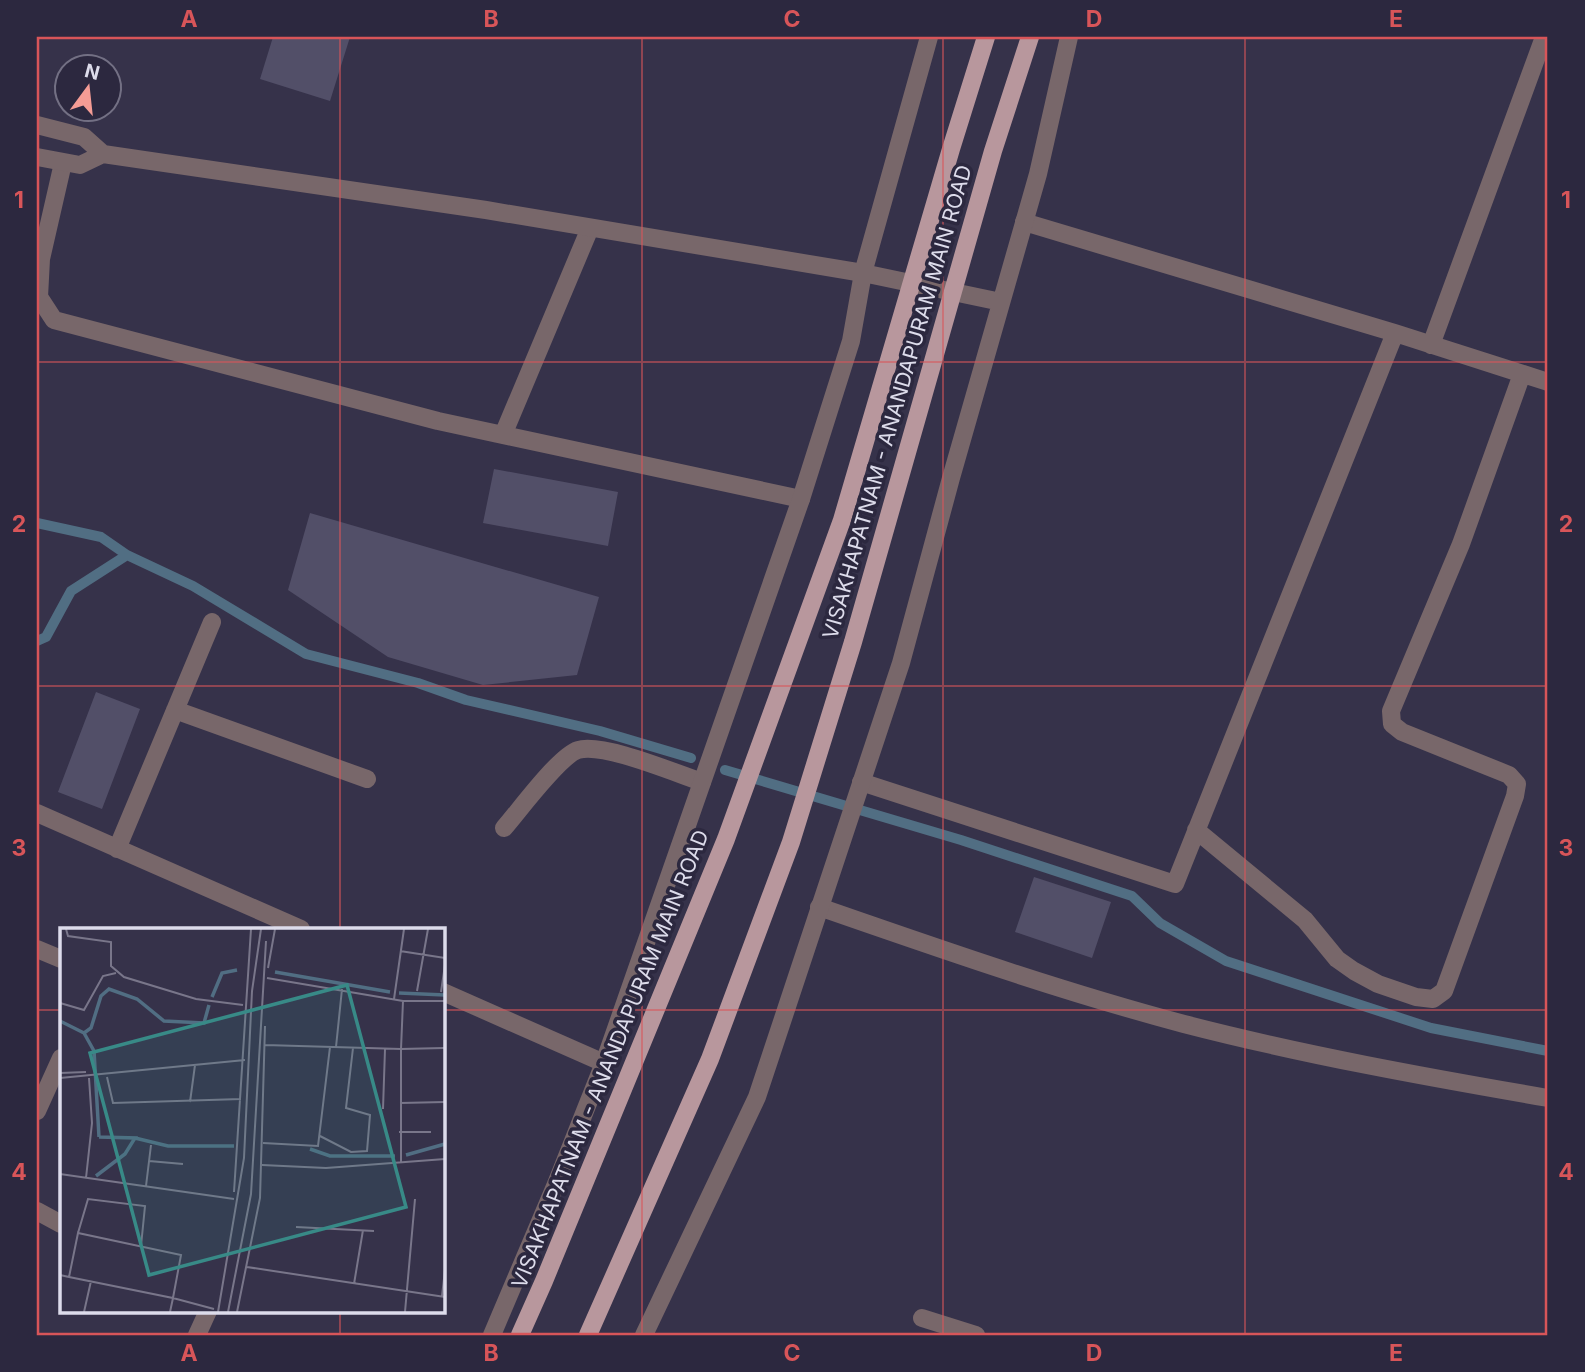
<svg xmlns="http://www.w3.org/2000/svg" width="1585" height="1372" font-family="Inter,sans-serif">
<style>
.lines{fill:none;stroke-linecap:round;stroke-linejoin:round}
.stream{stroke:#516e83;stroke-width:10}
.building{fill:#524f68}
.service{stroke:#78676a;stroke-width:18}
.minor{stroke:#78676a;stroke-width:18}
.tertiary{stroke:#78676a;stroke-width:18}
.primary{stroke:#b8979d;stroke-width:18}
.grid{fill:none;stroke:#d85559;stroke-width:2;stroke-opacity:0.55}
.labels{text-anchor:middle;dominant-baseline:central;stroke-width:7;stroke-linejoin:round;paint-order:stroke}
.street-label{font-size:21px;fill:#dddceb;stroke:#2c283f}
.inset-river{fill:none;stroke:#516e83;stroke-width:3.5}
.inset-road{fill:none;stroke:#79768a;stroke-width:2}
.view{fill:#388a87;fill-opacity:0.15;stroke:#388a87;stroke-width:3.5}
.inset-edge{fill:none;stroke:#dddceb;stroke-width:3.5}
.neatline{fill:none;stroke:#d85559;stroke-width:2.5}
.grid-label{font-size:23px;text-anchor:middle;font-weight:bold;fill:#d85559}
</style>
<rect width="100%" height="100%" fill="#36324a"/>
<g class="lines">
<!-- stream -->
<path class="stream" d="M37,523L101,537L127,555L71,591L46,637L37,641
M127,555L193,586L306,654L418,683L466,700L600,731L691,758
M725,770L961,840L1132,896L1160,923L1226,961L1431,1028L1548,1051"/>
</g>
<!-- building -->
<path class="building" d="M273,37H350L330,101L260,79Z
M494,469L618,492L608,546L483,523Z
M310,513L599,597L577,675L483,685L388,657L288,590Z
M96,692L140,709L102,809L58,792Z
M1034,877L1111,902L1092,958L1015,932Z"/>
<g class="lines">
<!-- service -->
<path class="service" d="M504,828C519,811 559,756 578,750C602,742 675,773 702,782"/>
<!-- minor -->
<path class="minor" d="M63,163L41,259L39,297L54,320L438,421L801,499
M1024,222L1395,333L1548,382
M1431,345L1544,37
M503,435L590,228
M175,710L367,779
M861,782L1175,884L1395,333
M37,813L301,929
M1196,830L1305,920L1337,959L1354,971L1378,984L1416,997L1433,999L1444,991L1515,796L1517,784L1509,775L1402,732L1392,724L1391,711L1461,544L1522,374
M117,849L212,622
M819,907C940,949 1060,991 1184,1024C1304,1055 1426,1077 1548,1098
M37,949L61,959
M443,992L604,1063
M37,1111L61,1058
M37,1211L61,1224
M922,1318L976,1335
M197,1335L208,1311"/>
<!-- tertiary -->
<path class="tertiary" d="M37,125L84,137L103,154L486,210L863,273L1001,302
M37,157L80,165L103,154
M492,1335L556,1184L604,1063L801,499L851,341L863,273L929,37
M644,1335L757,1097L901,663L951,478L1038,174L1069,37"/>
<!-- primary -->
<path class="primary" d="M520,1335L544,1281L726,839L842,520L951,149L986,37
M588,1335L710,1059L791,842L853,642L993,151L1030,37"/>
</g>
<!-- grid -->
<path class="grid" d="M340,37V929M642,37V1335M943,37V1335M1245,37V1335M37,362H1548M37,686H1548M37,1010H61M443,1010H1548M340,1311V1335"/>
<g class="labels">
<!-- street labels -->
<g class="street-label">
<text transform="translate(897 402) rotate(-74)">VISAKHAPATNAM - ANANDAPURAM MAIN ROAD</text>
<text transform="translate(610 1059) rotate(-68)">VISAKHAPATNAM - ANANDAPURAM MAIN ROAD</text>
</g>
</g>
<!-- overview -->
<g transform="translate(60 928)">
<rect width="385" height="385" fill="#36324a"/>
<path class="inset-river" d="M215,44L330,64M339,65L385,67M152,69L162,45L177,42M0,93L24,105L34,123L39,209M24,105L31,100L41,68L49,61L77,71L104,93L144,95L149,77M75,210L108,218H174M250,221L270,228H335M346,227L385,216M36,248L65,226L75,210L39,209"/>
<path class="inset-road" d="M6,1L8,8L51,14V38L64,49L136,71L183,77M340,23L385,30M208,40L215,1M207,50L343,73H385M357,63L368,1M381,64L385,37M334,71L344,1M0,75L24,82L43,48L56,45M205,117L341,121L343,73M276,119L282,61M0,145L26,144M47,149L53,175L181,171M0,150L185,132M130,174L135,137M340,175L385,174M323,181L325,121M339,204H371M260,208L291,224L307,223L310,187L286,180L293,120M203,215L258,218L270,119M89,233L123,236M341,235V121L384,120M202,237L266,240L385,231M0,246L174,271M26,250L32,195L29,150M86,258L91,217M174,264L191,1M236,299L314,303M18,305L28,271L85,278L81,318M187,339L385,369M0,347L9,349L113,370L121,327L18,305L9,349M294,356L303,302M382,368L385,342M24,384L31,353M110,384L113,370L154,381M158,384L184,230L192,63L201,1M168,384L191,266L206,13M177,384L200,270L205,98M345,384L355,271"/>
<path class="view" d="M287,57L346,279L89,347L30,125Z"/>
<rect width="385" height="385" class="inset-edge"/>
</g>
<!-- border -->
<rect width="1585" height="1372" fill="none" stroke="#2c283f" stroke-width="77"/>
<!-- north arrow -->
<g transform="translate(88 88) rotate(15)"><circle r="33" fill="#2c283f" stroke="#737084" stroke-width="2"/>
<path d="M0-5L12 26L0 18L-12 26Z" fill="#f59c95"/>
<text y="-10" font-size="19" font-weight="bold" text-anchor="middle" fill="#dddceb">N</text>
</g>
<rect x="38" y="38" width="1508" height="1296" class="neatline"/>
<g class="grid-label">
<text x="189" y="27">A</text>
<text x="491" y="27">B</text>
<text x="792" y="27">C</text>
<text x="1094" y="27">D</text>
<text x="1396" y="27">E</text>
<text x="19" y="208">1</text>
<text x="1566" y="208">1</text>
<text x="19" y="532">2</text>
<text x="1566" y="532">2</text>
<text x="19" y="856">3</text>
<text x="1566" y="856">3</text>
<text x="19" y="1180">4</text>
<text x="1566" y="1180">4</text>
<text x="189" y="1361">A</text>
<text x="491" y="1361">B</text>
<text x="792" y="1361">C</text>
<text x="1094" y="1361">D</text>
<text x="1396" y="1361">E</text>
</g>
</svg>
